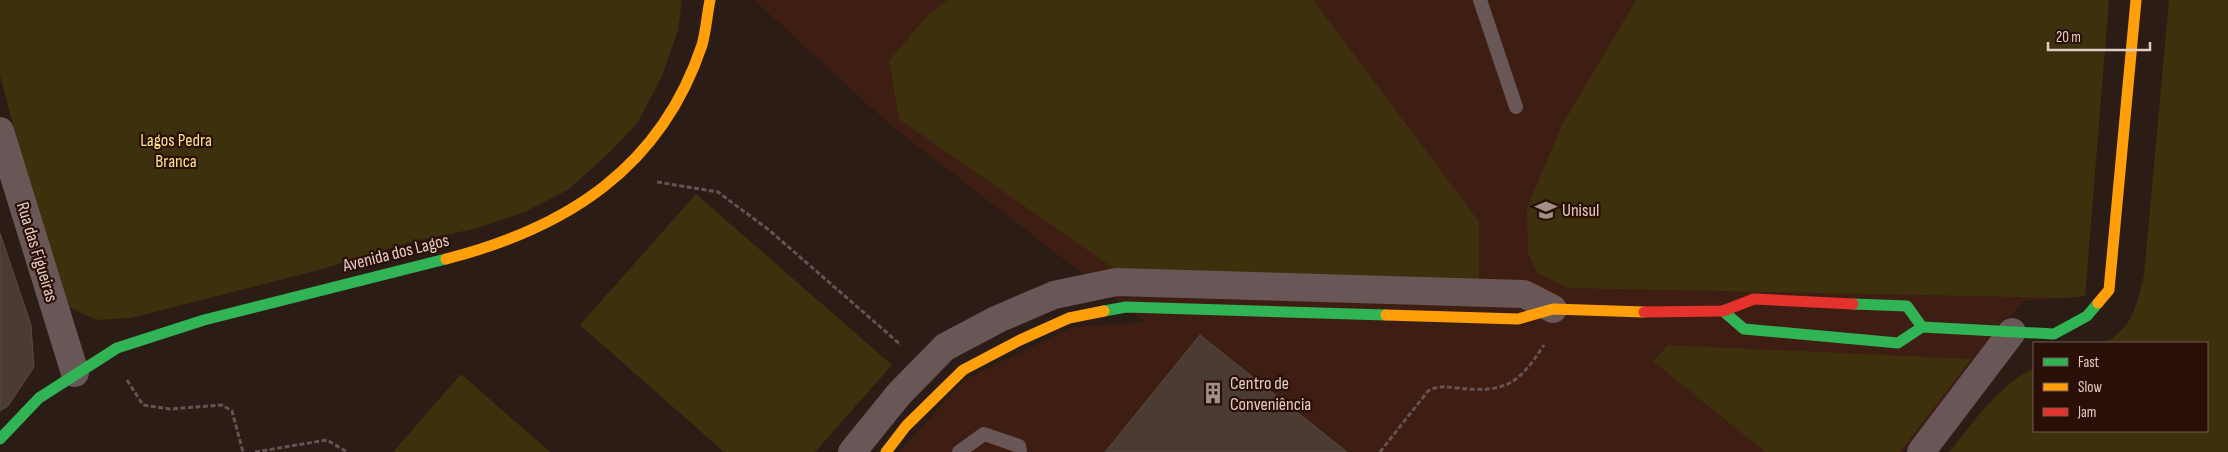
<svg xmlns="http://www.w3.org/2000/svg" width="2228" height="452" font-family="'Sofia Sans Condensed',sans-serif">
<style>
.built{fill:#3e1e13}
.green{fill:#3d300c}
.building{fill:#4a3c32;stroke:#564942}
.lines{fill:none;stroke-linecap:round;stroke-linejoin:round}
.path{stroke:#635352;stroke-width:3;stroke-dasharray:5 2.5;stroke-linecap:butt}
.lane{stroke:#695657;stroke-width:14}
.street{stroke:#695657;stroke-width:28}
.fast{stroke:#30b455;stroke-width:11}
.slow{stroke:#ff9f0a;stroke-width:11}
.jam{stroke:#e5322d;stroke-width:11}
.labels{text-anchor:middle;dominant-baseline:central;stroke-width:4.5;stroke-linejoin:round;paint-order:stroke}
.park-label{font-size:18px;fill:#fee18c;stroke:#2a0f06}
.poi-label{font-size:18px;fill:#e1cdc6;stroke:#2a0f06;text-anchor:start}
.street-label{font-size:18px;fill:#e1cdc6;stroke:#2a0f06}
</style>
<rect width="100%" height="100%" fill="#2c1c16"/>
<!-- built -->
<path class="built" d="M754,0H2109L2085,296L2023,301L1904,452H899L964,380L1072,327L1145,322L889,124Z"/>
<!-- green -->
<path class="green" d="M0,0H682L678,30L662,76L638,122L610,152L569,189L525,212L474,229L414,241L319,270L131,318L96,320L69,307L39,220L0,76Z
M948,0H1313L1479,222V282L1119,272L899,119L889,61L927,16Z
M1636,0H2109L2085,296L2067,298L1568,288L1537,273L1528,253L1527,208L1561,127Z
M2169,0H2228V452H1949C1976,420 1996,387 2034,368V431H2207V343H2103C2133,330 2137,303 2144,275Z
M696,194L892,365L815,452H724L580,325Z
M1668,345L1971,359L1900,452H1765L1653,361Z
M461,374L550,452H393Z"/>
<!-- building -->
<path class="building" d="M0,233L31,325L34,367L8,406L0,411Z
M1200,335L1347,452H1105Z"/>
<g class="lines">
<!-- path -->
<path class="path" d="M657,182L718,192L769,230L901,345
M127,380L143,405L170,409L222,405L232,411L243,452
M255,452L327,440L347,452
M1380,452L1428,391C1438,385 1447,387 1458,388C1505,393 1518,385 1544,345"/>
<!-- lane -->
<path class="lane" d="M1480,0L1516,107
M959,452L984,434L1019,446L1020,452"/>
<!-- street -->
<path class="street" d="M0,131L75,373
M852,452L899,394L945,347L998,319L1054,295L1116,282L1524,294L1553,309
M1921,452L2012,332"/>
<!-- fast -->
<path class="fast" d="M1853,304L1907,306L1922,327
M1104,311L1126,307L1386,315
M1723,311L1744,329L1898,343L1922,327L2054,334L2087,316L2098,303
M0,439L39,398L117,348L204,320L446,259"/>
<!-- slow -->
<path class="slow" d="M446,259C567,228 661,168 702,45C706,31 707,15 710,0
M2098,303L2109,290L2136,0
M1386,315L1518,319L1553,309L1644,312
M886,452L906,426L963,370L1018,341L1069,318L1104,311"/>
<!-- jam -->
<path class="jam" d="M1644,312L1723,311L1754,299L1853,304"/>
</g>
<!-- icons -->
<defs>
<g id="university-bare" transform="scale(1.725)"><path d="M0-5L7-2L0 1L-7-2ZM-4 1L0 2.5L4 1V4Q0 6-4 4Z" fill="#a28f88" stroke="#2a0f06" stroke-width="2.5" paint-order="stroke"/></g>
<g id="building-bare" transform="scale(1.725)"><path d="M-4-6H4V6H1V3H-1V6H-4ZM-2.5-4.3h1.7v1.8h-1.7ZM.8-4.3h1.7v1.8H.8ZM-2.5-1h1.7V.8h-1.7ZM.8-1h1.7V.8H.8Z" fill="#a28f88" stroke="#2a0f06" stroke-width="2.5" paint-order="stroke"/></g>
</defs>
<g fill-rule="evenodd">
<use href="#university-bare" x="1546" y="210"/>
<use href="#building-bare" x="1213" y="393"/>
</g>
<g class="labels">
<!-- park labels -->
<g class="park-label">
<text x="176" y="140">Lagos Pedra<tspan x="176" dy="21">Branca</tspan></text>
</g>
<!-- poi labels -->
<g class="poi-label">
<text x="1562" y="210">Unisul</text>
<text x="1230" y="383">Centro de<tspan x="1230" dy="21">Conveniência</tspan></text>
</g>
<!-- street labels -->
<g class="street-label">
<text transform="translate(37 252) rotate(73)">Rua das Figueiras</text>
<text transform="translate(396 253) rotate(-14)">Avenida dos Lagos</text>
</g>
</g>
<!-- legend -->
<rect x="2033" y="342" width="175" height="90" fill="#2a0f06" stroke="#735b53"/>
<rect x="2043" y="358" width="25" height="8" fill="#30b455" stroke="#735b53"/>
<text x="2078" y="367" font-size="15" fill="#e1cdc6">Fast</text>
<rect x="2043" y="383" width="25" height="8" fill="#ff9f0a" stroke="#735b53"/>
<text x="2078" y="392" font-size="15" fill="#e1cdc6">Slow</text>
<rect x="2043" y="408" width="25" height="8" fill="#e5322d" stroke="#735b53"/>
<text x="2078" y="417" font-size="15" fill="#e1cdc6">Jam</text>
<!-- scale -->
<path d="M2048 42v8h102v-8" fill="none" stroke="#e1cdc6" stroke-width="2.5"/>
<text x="2056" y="42" font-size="15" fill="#e1cdc6" stroke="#2a0f06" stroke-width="4" paint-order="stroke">20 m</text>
</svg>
